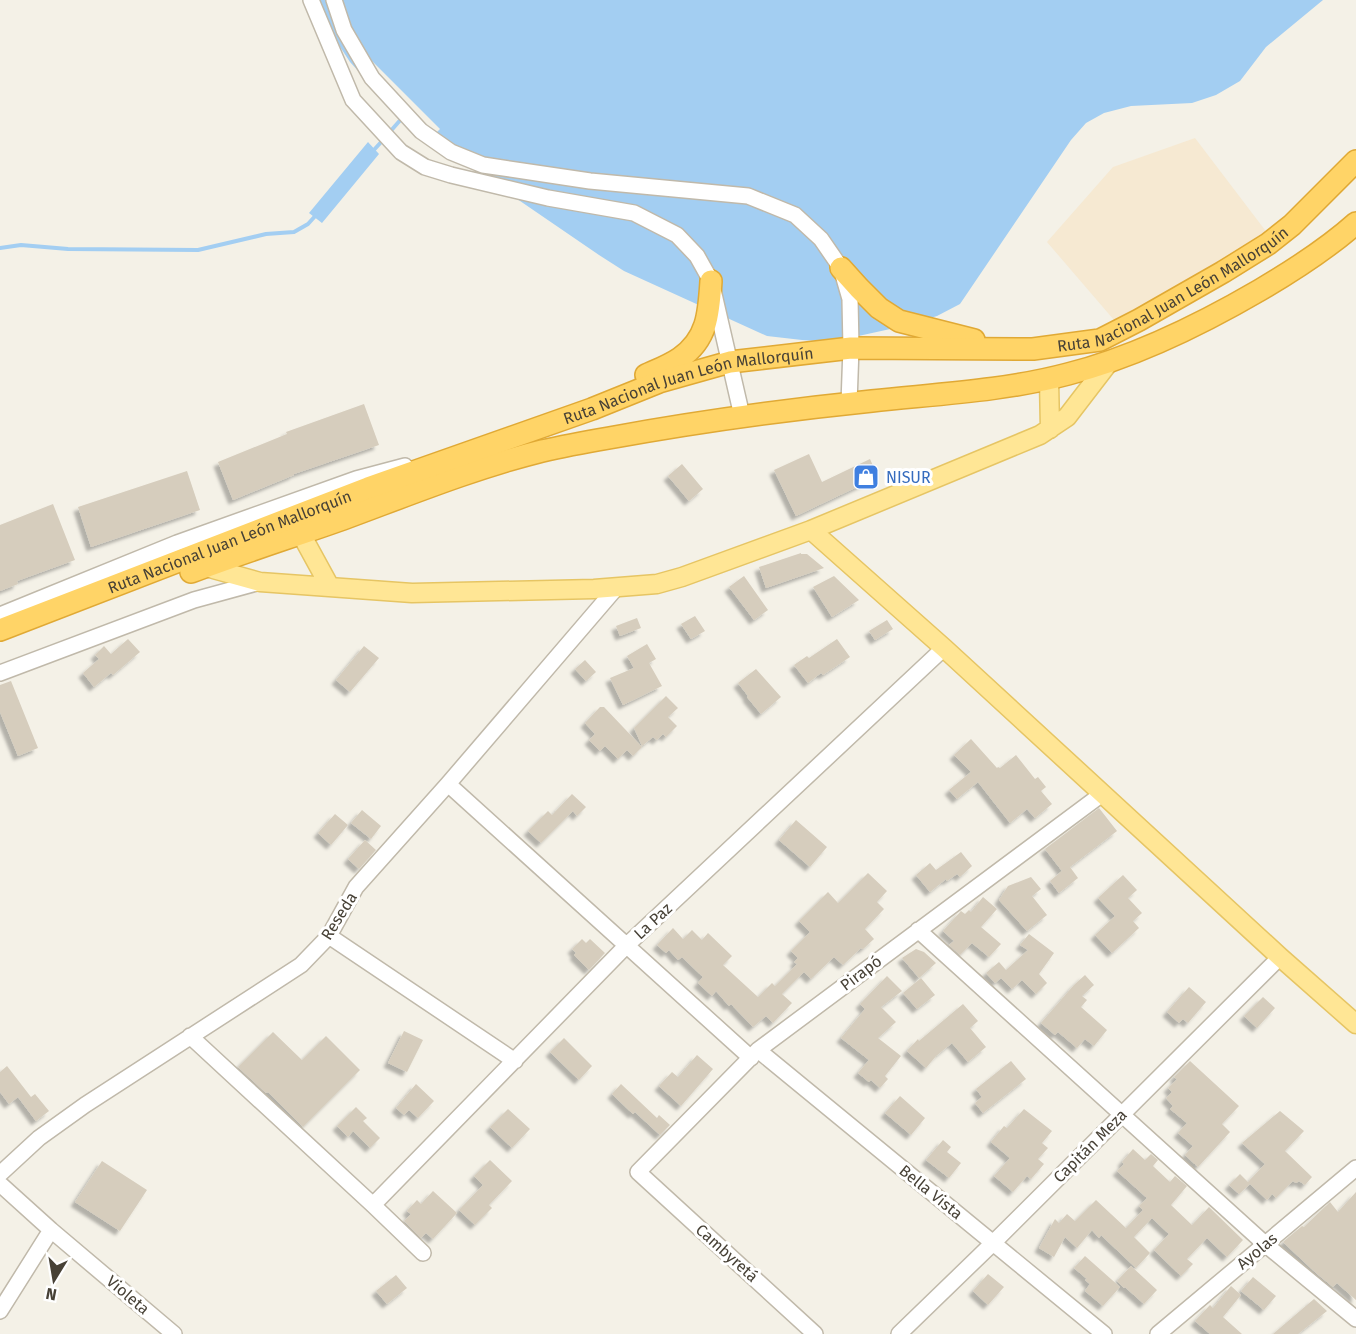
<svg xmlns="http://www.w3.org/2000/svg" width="1356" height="1334" font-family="'Fira Sans',sans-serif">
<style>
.commercial{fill:#f6e9d2}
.water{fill:#a3cef2}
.pier{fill:#f4f1e7}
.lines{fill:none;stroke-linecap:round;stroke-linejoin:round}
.stream{stroke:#a3cef2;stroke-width:4}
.building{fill:#d6cdbd;filter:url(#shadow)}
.minor-casing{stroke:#c0b9aa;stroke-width:18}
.major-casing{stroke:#e6c564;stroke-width:21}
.highway-casing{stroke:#e0a935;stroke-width:24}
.minor{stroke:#fff;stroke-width:15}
.major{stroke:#ffe695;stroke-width:18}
.highway{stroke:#ffd467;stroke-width:21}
.labels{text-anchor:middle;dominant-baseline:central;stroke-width:6;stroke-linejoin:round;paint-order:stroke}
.street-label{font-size:16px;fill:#474136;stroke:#fff}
.shop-label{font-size:16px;fill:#366cbe;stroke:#fff;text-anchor:start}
</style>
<defs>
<filter id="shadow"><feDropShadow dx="-4.5" dy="4.5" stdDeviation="1.5" flood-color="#0004"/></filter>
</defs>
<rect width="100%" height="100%" fill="#f4f1e7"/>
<!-- commercial -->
<path class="commercial" d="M1195,138L1268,234L1185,288L1114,320L1047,242L1113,167Z"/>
<!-- water -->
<path class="water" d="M309,0H1323L1266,47L1240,81L1216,95L1192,103L1131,106L1104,113L1086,123L1071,140L960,304L937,316L904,326L831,342L802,340L767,336L624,271L599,255L406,123L350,62Z
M368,142L379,154L322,223L309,213Z"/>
<!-- pier -->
<path class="pier" d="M372,61L440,129L427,142L404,125L358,75Z"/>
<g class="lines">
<!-- stream -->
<path class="stream" d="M388,134L403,117
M372,152L383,140
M0,248L21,245L68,249L198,250L266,234L294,232L308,224L317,214"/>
</g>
<!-- building -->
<path class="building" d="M364,404L379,445L294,474V475L233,500L218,462L287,434L286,432Z
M809,454L822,482L870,459L878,477L796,516L774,470Z
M682,464L703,489L689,501L668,476Z
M187,471L200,510L91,547L78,507Z
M53,504L75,560L17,581L18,584L0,591V525Z
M801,553V554H807L824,568L766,588L759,567Z
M744,576L768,610L754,620L729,587Z
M834,576L859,600L832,617L813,587Z
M695,616L705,631L691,639L681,624Z
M637,618L641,628L620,636L616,626Z
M887,620L893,629L875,640L869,631Z
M128,639L140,652L113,675L111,673L94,687L83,673L99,659L95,655L104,646L111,654Z
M837,639L850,657L823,675L821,673L808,683L794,665L807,656L809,658Z
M647,644L656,659L649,663L662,686L623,705L610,678L634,668L627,656Z
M364,646L379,658L350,692L336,680Z
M585,660L596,672L586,681L575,669Z
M756,669L781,697L761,714L747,697L748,696L738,683Z
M11,681L38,748L18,756L0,712V685Z
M666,696L678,708L668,717L677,726L666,737L663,734L657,740L653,737L642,746L634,728Z
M600,707H604L642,747L633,756L627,750L618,759L605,746L600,751L589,740L595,734L585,723Z
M971,739L997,768L998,767L1000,768L1016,755L1035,779L1038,777L1046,787L1041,791L1052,804L1035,818L1027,809L1010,823L978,782L957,799L949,790L971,772L954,755Z
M572,794L586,807L577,816L573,811L541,843L528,831L548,811L552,815Z
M1099,808L1117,831L1070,867L1078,878L1059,893L1050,881L1062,871L1045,849Z
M362,810L381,826L371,839L351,823Z
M335,814L348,825L331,845L318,833Z
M796,820L827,847L810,867L779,840Z
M365,840L376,850L359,869L348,859Z
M961,852L972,866L960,877L957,874L947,881L946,879L930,892L916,875L930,863L936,870Z
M868,873L887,891L877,902L884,909L865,929L874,939L863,949L861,948L843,965L834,957L811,979L804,972L782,994L792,1003L773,1023L766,1016L753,1027L731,1004L729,1006L716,991L712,996L698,983L703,977L682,957L678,960L669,950L666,953L657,945L673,928L683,939L692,930L702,940L708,933L732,956L723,965L758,997L772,983L775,986L797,964L794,962L798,958L791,951L810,932L799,921L828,892L838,903Z
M1123,875L1137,890L1128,898L1142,913L1133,921L1139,928L1112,953L1095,935L1115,916L1098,898Z
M1031,877L1041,889L1032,896L1047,915L1027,931L999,900L1008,886Z
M983,897L997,909L981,927L1001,944L989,957L972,943L960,955L949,945L954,941L943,931L961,911L965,914L969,910L971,912Z
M1029,934L1054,953L1039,974L1047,983L1036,994L1022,980L1012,989L1001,978L995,983L986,973L999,962L1006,970L1028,950L1020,945Z
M582,939L586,943L590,939L605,953L589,970L574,955L576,953L572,949Z
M916,949L924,952L936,963L919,978L902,958Z
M1085,975L1094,985L1082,996L1087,1000L1081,1007L1107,1030L1094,1046L1085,1039L1077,1048L1058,1032L1055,1035L1041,1023L1074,985Z
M887,976L902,991L881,1007L896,1022L878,1038L901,1056L885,1076L888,1079L880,1088L871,1080L869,1082L858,1073L869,1060L841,1038L865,1009L860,1004Z
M921,978L935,995L917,1009L903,993Z
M1189,987L1206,1002L1188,1023L1183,1019L1179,1023L1167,1012Z
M1263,997L1275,1008L1257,1028L1244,1016Z
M963,1004L978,1021L970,1028L986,1047L968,1062L952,1043L936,1056L926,1068L907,1051L918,1039L919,1041Z
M404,1031L423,1040L407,1072L388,1063Z
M273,1032L302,1060L326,1036L360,1070L303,1127L268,1092L266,1093L238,1067Z
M564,1038L592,1066L579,1080L550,1052Z
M697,1055L713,1069L681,1106L659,1086L672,1072L678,1077Z
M1011,1061L1026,1079L983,1113L975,1103L982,1097L976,1089Z
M1190,1061L1239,1106L1222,1124L1230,1132L1198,1167L1185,1155L1193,1146L1178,1133L1187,1123L1170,1109L1173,1106L1166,1098L1172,1092L1168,1088L1177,1079L1174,1077Z
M7,1066L31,1097L35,1094L49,1111L36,1121L18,1097L9,1104L0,1092V1072Z
M416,1084L434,1101L418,1118L409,1110L404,1115L396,1108Z
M621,1084L657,1118L659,1115L670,1125L660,1135L635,1112L633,1114L612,1094Z
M900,1096L925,1118L911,1135L885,1113Z
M356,1107L367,1118L363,1121L380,1138L370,1148L353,1131L348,1137L337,1126Z
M508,1109L530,1129L512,1148L490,1127Z
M1024,1109L1052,1131L1042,1143L1048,1148L1038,1159L1044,1164L1031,1179L1027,1176L1013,1192L994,1176L1010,1158L991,1142L1004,1126L1007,1128Z
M1280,1111L1304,1131L1285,1151L1312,1177L1305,1185L1299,1181L1296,1183L1293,1181L1276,1198L1272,1194L1267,1200L1248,1182L1265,1164L1242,1143Z
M943,1140L951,1147L947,1152L961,1163L949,1178L926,1160Z
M1133,1149L1145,1160L1151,1154L1158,1160L1153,1166L1170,1182L1175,1176L1187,1186L1171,1205L1192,1225L1209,1207L1243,1240L1227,1257L1207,1238L1187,1259L1193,1264L1181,1276L1154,1250L1169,1234L1152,1218L1134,1237L1150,1253L1136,1268L1101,1235L1099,1238L1092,1230L1077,1248L1065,1237L1054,1257L1039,1248L1055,1219L1059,1223L1067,1214L1075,1221L1096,1200L1126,1228L1143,1210L1139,1206L1147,1198L1117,1171L1124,1164L1122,1162Z
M490,1160L512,1181L489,1205L492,1208L475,1225L459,1210L483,1185L474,1176Z
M102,1161L147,1190L120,1231L75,1202Z
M1240,1174L1250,1184L1239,1194L1229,1185Z
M433,1191L457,1213L433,1239L426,1233L421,1238L404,1221L411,1214L407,1211L417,1200L421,1204Z
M1356,1192V1300L1337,1283L1333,1287L1316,1273L1283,1242L1302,1226L1304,1227L1330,1202L1338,1212Z
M1085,1256L1120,1287L1103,1306L1085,1291L1090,1284L1085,1280L1087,1279L1074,1268Z
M1131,1266L1157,1290L1144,1304L1125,1287L1124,1288L1117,1281Z
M988,1274L1004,1287L988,1305L973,1291Z
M396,1275L407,1288L387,1304L376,1291Z
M1253,1277L1276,1296L1264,1310L1241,1291Z
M1231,1286L1241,1295L1223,1317L1242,1334H1210L1195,1321L1210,1305L1213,1308Z
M1314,1299L1327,1311L1298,1334H1273Z"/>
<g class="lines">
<!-- minor casing -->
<g class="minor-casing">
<path id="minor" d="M311,0L353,100L401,152L425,167L451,175L548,198L634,213L677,235L697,256L711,281L742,416
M334,0L344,30L372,78L421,131L451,152L483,165L590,181L748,196L795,215L821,239L841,268L850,299L851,348L849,403
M0,615L177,543L356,479L405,466
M0,673L194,600L260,582
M448,784L751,1058
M918,930L1265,1244L1356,1319
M329,936L515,1061
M190,1036L373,1205L423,1253
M758,1050L1104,1334
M0,1174L39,1138L85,1105L301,965L329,936L356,887L448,784L616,588
M0,1184L51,1230L174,1334
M373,1205L627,945L944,648
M0,1311L51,1230
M815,1334L638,1172L758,1050L1102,794
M899,1334L993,1243L1280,957
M1158,1334L1356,1168"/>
</g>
<!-- major casing -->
<g class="major-casing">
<path id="major" d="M1049,379L1050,429
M293,524L301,534L330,587
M811,530L944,648L1280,957L1356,1024
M206,567L260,582L412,593L594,589L657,584L682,577L811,530L1040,435L1067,417L1110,361"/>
</g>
<!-- highway casing -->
<g class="highway-casing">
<g id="highway">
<path d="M841,268L859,288L879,308L899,321L974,340"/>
<path d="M646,375C657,370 670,365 680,358C708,339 709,312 711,281"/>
<path d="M191,572C241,553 292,537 343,519C408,495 474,468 542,451C564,446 586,442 609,438C696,422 784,410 872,401C937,394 1004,391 1068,374C1135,357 1200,325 1260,290C1294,270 1327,249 1356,223"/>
<path id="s1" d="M0,630L368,488L592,409L659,382L730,362L851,348L1033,349L1100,340L1139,320L1223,272L1268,244L1292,225L1356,161"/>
</g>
</g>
<!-- minor -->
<use href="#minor" class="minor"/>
<!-- major -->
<use href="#major" class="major"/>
<!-- highway -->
<use href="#highway" class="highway"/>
</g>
<!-- icons -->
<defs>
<g id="shop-square" transform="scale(1.35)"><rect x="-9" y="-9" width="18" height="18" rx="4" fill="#3f7fe0" stroke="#fff"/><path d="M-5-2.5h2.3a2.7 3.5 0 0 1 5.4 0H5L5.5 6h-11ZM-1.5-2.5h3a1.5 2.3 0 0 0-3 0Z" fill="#fff"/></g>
</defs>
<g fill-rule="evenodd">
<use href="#shop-square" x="866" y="477"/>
</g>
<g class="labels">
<!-- street labels -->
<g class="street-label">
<text stroke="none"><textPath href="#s1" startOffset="1236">Ruta Nacional Juan León Mallorquín</textPath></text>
<text stroke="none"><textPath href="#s1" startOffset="732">Ruta Nacional Juan León Mallorquín</textPath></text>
<text stroke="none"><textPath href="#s1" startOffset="246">Ruta Nacional Juan León Mallorquín</textPath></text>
<text transform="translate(339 916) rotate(-58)">Reseda</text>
<text transform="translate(653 921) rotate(-43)">La Paz</text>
<text transform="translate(861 973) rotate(-37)">Pirapó</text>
<text transform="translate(1090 1146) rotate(-45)">Capitán Meza</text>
<text transform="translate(931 1192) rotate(39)">Bella Vista</text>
<text transform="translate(1257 1251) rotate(-40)">Ayolas</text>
<text transform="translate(727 1253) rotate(42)">Cambyretá</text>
<text transform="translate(128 1295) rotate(40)">Violeta</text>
</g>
<!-- shop labels -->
<g class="shop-label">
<text x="886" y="477">NISUR</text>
</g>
</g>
<!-- north arrow -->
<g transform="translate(54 1280) rotate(191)" stroke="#ffffff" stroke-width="4.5" paint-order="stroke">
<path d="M0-4.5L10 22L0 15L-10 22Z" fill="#474136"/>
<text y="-9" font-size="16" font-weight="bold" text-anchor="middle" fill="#474136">N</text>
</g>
</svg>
